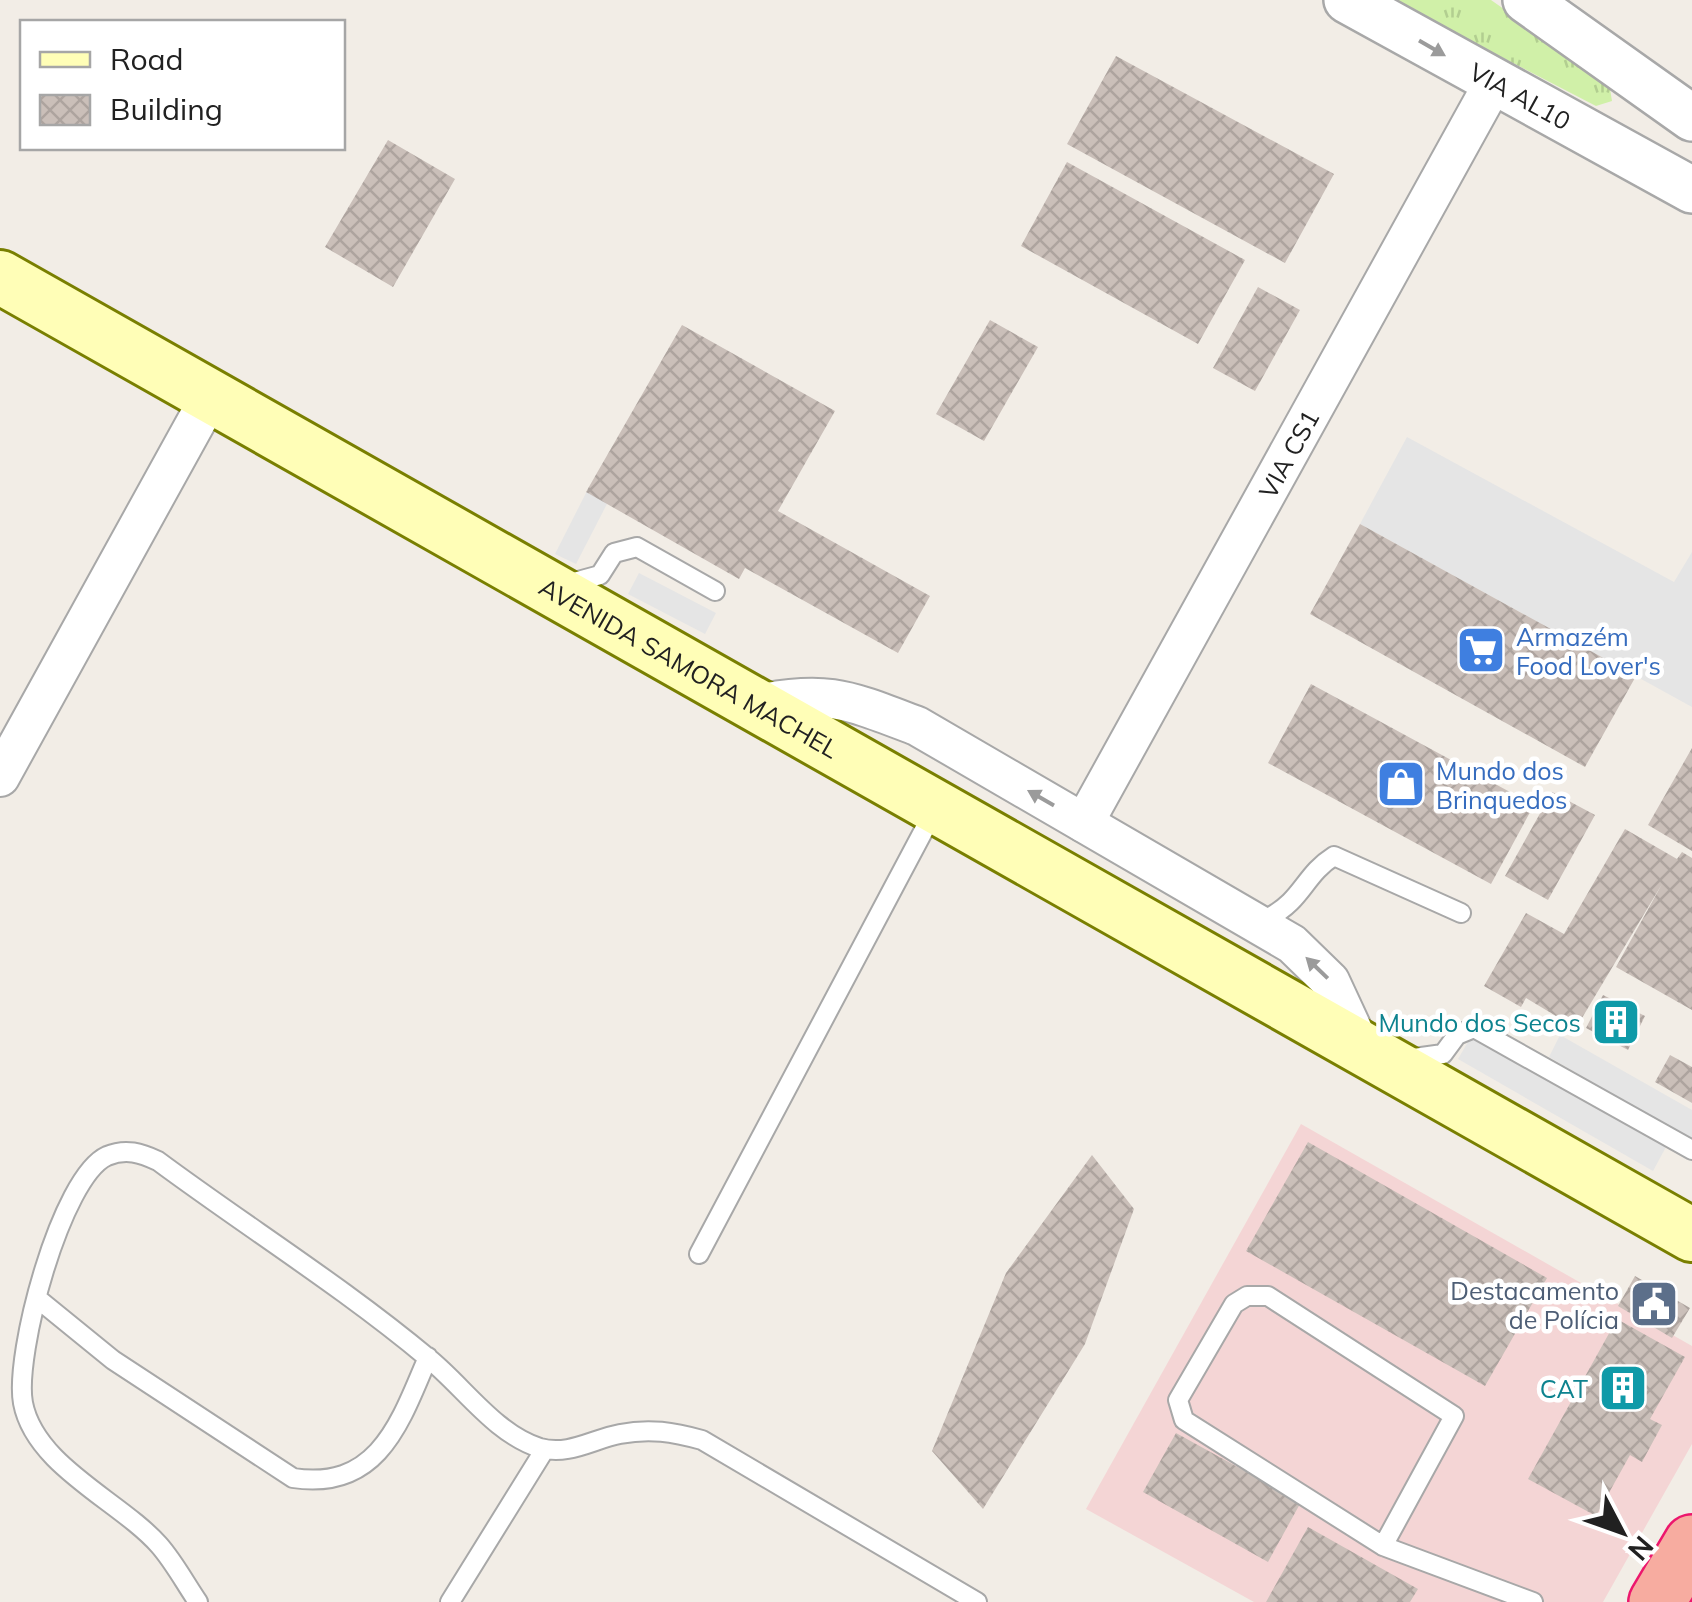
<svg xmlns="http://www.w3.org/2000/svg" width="1692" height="1602" font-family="Mulish,sans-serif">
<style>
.commercial{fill:#f4d5d5}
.grass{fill:url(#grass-tufts)}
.parking{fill:#e5e5e5}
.building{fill:url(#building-cross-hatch)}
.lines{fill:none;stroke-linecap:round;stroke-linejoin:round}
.service-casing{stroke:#a8a8a8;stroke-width:22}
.minor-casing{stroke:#a8a8a8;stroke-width:42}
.tertiary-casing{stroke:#a8a8a8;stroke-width:50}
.secondary-casing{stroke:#797f00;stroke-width:58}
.trunk-casing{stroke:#ec176d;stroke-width:60}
.service{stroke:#fff;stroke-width:18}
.minor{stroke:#fff;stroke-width:38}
.tertiary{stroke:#fff;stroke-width:45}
.secondary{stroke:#fffeb7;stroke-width:52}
.trunk{stroke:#f7aca0;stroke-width:55}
.oneway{fill:#9b9b9b}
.labels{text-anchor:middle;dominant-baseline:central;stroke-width:9;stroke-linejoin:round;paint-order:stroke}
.street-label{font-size:25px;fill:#212121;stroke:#fff}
.shop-label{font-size:25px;fill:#366cbe;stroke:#fff;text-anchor:start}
.culture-label{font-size:25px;fill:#0d838f;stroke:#fff;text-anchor:end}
.service-label{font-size:25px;fill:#4e5e75;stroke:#fff;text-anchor:end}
</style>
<defs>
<pattern id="grass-tufts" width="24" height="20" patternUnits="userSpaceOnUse" patternTransform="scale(2.5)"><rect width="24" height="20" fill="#d0f0a8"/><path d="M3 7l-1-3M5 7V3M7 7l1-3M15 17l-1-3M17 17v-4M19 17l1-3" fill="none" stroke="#b2ce90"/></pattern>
<pattern id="building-cross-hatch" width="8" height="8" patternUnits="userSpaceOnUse" patternTransform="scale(2.5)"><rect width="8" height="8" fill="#cabfb9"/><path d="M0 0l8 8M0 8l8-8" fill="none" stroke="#ada49f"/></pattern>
</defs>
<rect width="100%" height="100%" fill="#f2ede6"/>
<!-- commercial -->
<path class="commercial" d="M1301,1124L1692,1346V1444L1603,1602H1254L1086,1509Z"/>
<!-- grass -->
<path class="grass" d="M1391,0H1491L1609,83L1612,101L1596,106Z"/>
<!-- parking -->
<path class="parking" d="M1407,437L1674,582L1692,552V707L1360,524Z
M588,489L609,500L576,564L555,554Z
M639,573L716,613L705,634L628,594Z
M1472,1035L1666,1147L1653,1171L1458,1059Z
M1560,1035L1692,1110V1141L1549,1057Z"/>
<!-- building -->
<path class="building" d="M1116,56L1334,174L1285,263L1067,144Z
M388,140L455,179L393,287L325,247Z
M1067,162L1245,260L1198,344L1021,246Z
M1258,287L1300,310L1255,391L1213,368Z
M990,320L1038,347L984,441L936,414Z
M682,325L835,411L778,511L930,596L898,653L745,568L739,579L586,492Z
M1360,524L1636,676L1585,767L1310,614Z
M1311,684L1534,805L1491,884L1268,763Z
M1692,748V851L1648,825Z
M1552,792L1595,815L1548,900L1505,876Z
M1625,829L1677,859L1682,852L1692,858V1010L1616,967L1662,884L1576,1028L1526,998L1521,1007L1484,986L1526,913L1564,934Z
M1603,995L1645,1016L1628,1050L1586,1028Z
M1670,1055L1692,1067V1103L1655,1082Z
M1308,1142L1547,1278L1485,1386L1246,1251Z
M1092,1155L1134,1209L1085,1344L983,1509L932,1451L1006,1273Z
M1635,1276L1690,1308L1672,1338L1618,1306Z
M1617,1319L1685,1357L1650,1419L1662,1425L1642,1462L1630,1455L1596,1516L1528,1479Z
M1176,1433L1301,1502L1268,1562L1143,1492Z
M1308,1527L1418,1589L1410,1602H1266Z"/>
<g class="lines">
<!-- service casing -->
<g class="service-casing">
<path id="service" d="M567,584L600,575L614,553L637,547L715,591
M1257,916L1268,918C1303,900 1304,875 1334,856L1461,913
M1407,1059L1443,1054L1457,1035L1474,1028L1692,1150
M699,1254L933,813
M38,1299L113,1360L293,1478C378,1491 400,1423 428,1357
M1383,1546L1454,1416L1268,1296H1247L1234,1304L1178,1400L1184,1420L1383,1546L1533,1602
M198,1602C185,1583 174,1562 159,1545C120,1501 35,1466 23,1403C14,1355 61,1177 107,1156C126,1148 141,1153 158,1161C247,1227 343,1287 428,1358C463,1386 495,1434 540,1448C569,1456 593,1439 620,1434C650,1428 673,1432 702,1440L977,1602
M450,1602L545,1449"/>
</g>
<!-- minor casing -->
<g class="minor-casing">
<g id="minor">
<path d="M753,705C827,689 848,700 917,726L1292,944L1330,981L1362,1050"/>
<path d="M0,777L211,395"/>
<path id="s1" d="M1084,823L1494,82"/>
</g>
</g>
<!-- tertiary casing -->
<g class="tertiary-casing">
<g id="tertiary">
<path id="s2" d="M1347,0L1692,190"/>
<path d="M1526,0L1692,118"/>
</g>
</g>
<!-- secondary casing -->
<g class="secondary-casing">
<g id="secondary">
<path id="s3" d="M0,277L1692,1235"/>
</g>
</g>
<!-- trunk casing -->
<g class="trunk-casing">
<path id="trunk" d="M1657,1602L1692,1543"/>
</g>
<!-- service -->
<use href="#service" class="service"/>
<!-- minor -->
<use href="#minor" class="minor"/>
<!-- tertiary -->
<use href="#tertiary" class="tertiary"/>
<!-- secondary -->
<use href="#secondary" class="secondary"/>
<!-- trunk -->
<use href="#trunk" class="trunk"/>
</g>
<!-- one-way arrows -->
<defs><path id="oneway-solid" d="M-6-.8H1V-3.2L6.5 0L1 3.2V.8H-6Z" transform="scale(2.5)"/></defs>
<g class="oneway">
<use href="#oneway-solid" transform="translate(1432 48) rotate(30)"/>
<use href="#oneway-solid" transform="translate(1041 798) rotate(-150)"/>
<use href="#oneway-solid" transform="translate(1317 968) rotate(-136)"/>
</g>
<!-- icons -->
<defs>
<g id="supermarket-square" transform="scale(2.5)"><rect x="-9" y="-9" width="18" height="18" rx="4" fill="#3f7fe0" stroke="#fff"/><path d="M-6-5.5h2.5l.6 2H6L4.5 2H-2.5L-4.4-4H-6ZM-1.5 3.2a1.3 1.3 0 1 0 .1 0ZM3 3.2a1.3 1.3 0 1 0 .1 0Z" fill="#fff"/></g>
<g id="shop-square" transform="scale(2.5)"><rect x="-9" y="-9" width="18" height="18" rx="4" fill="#3f7fe0" stroke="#fff"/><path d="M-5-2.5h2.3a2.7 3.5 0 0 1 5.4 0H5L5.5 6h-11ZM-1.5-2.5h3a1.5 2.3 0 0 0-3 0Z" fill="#fff"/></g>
<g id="building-square" transform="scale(2.5)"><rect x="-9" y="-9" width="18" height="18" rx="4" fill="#0f9aa8" stroke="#fff"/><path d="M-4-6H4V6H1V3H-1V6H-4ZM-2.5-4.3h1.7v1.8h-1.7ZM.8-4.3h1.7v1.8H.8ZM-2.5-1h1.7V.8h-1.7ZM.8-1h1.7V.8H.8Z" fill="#fff"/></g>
<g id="civic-square" transform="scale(2.5)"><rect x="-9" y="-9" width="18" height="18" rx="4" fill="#5c6f8a" stroke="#fff"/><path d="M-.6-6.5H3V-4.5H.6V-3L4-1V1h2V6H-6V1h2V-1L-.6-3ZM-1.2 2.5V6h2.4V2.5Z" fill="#fff"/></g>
</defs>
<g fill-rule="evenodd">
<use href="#supermarket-square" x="1481" y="650"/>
<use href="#shop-square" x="1401" y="784"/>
<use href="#building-square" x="1616" y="1022"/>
<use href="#civic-square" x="1654" y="1304"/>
<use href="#building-square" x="1623" y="1388"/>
</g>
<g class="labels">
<!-- street labels -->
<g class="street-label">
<text stroke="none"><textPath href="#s2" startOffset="198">VIA AL10</textPath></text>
<text stroke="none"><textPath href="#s1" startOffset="422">VIA CS1</textPath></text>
<text stroke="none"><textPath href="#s3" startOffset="792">AVENIDA SAMORA MACHEL</textPath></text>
</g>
<!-- shop labels -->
<g class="shop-label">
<text x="1516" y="636">Armazém<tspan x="1516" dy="29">Food Lover's</tspan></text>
<text x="1436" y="770">Mundo dos<tspan x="1436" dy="29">Brinquedos</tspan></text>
</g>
<!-- culture labels -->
<g class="culture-label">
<text x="1581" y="1022">Mundo dos Secos</text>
<text x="1588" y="1388">CAT</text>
</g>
<!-- service labels -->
<g class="service-label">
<text x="1619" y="1290">Destacamento<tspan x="1619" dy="29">de Polícia</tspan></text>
</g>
</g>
<!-- legend -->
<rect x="20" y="20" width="325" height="130" fill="#ffffff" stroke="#a6a6a6" stroke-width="2.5"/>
<rect x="40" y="52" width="50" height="15" fill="#fffeb7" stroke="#a6a6a6" stroke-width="2.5"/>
<text x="110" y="70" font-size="30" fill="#212121">Road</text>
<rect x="40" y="95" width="50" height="30" fill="url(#building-cross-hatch)" stroke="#a6a6a6" stroke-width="2.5"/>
<text x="110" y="120" font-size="30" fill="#212121">Building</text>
<!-- north arrow -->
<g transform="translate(1622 1532) rotate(131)" stroke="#ffffff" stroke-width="8" paint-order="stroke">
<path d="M0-8L18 38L0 25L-18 38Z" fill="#212121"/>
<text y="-15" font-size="28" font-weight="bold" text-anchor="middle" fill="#212121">N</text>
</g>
</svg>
